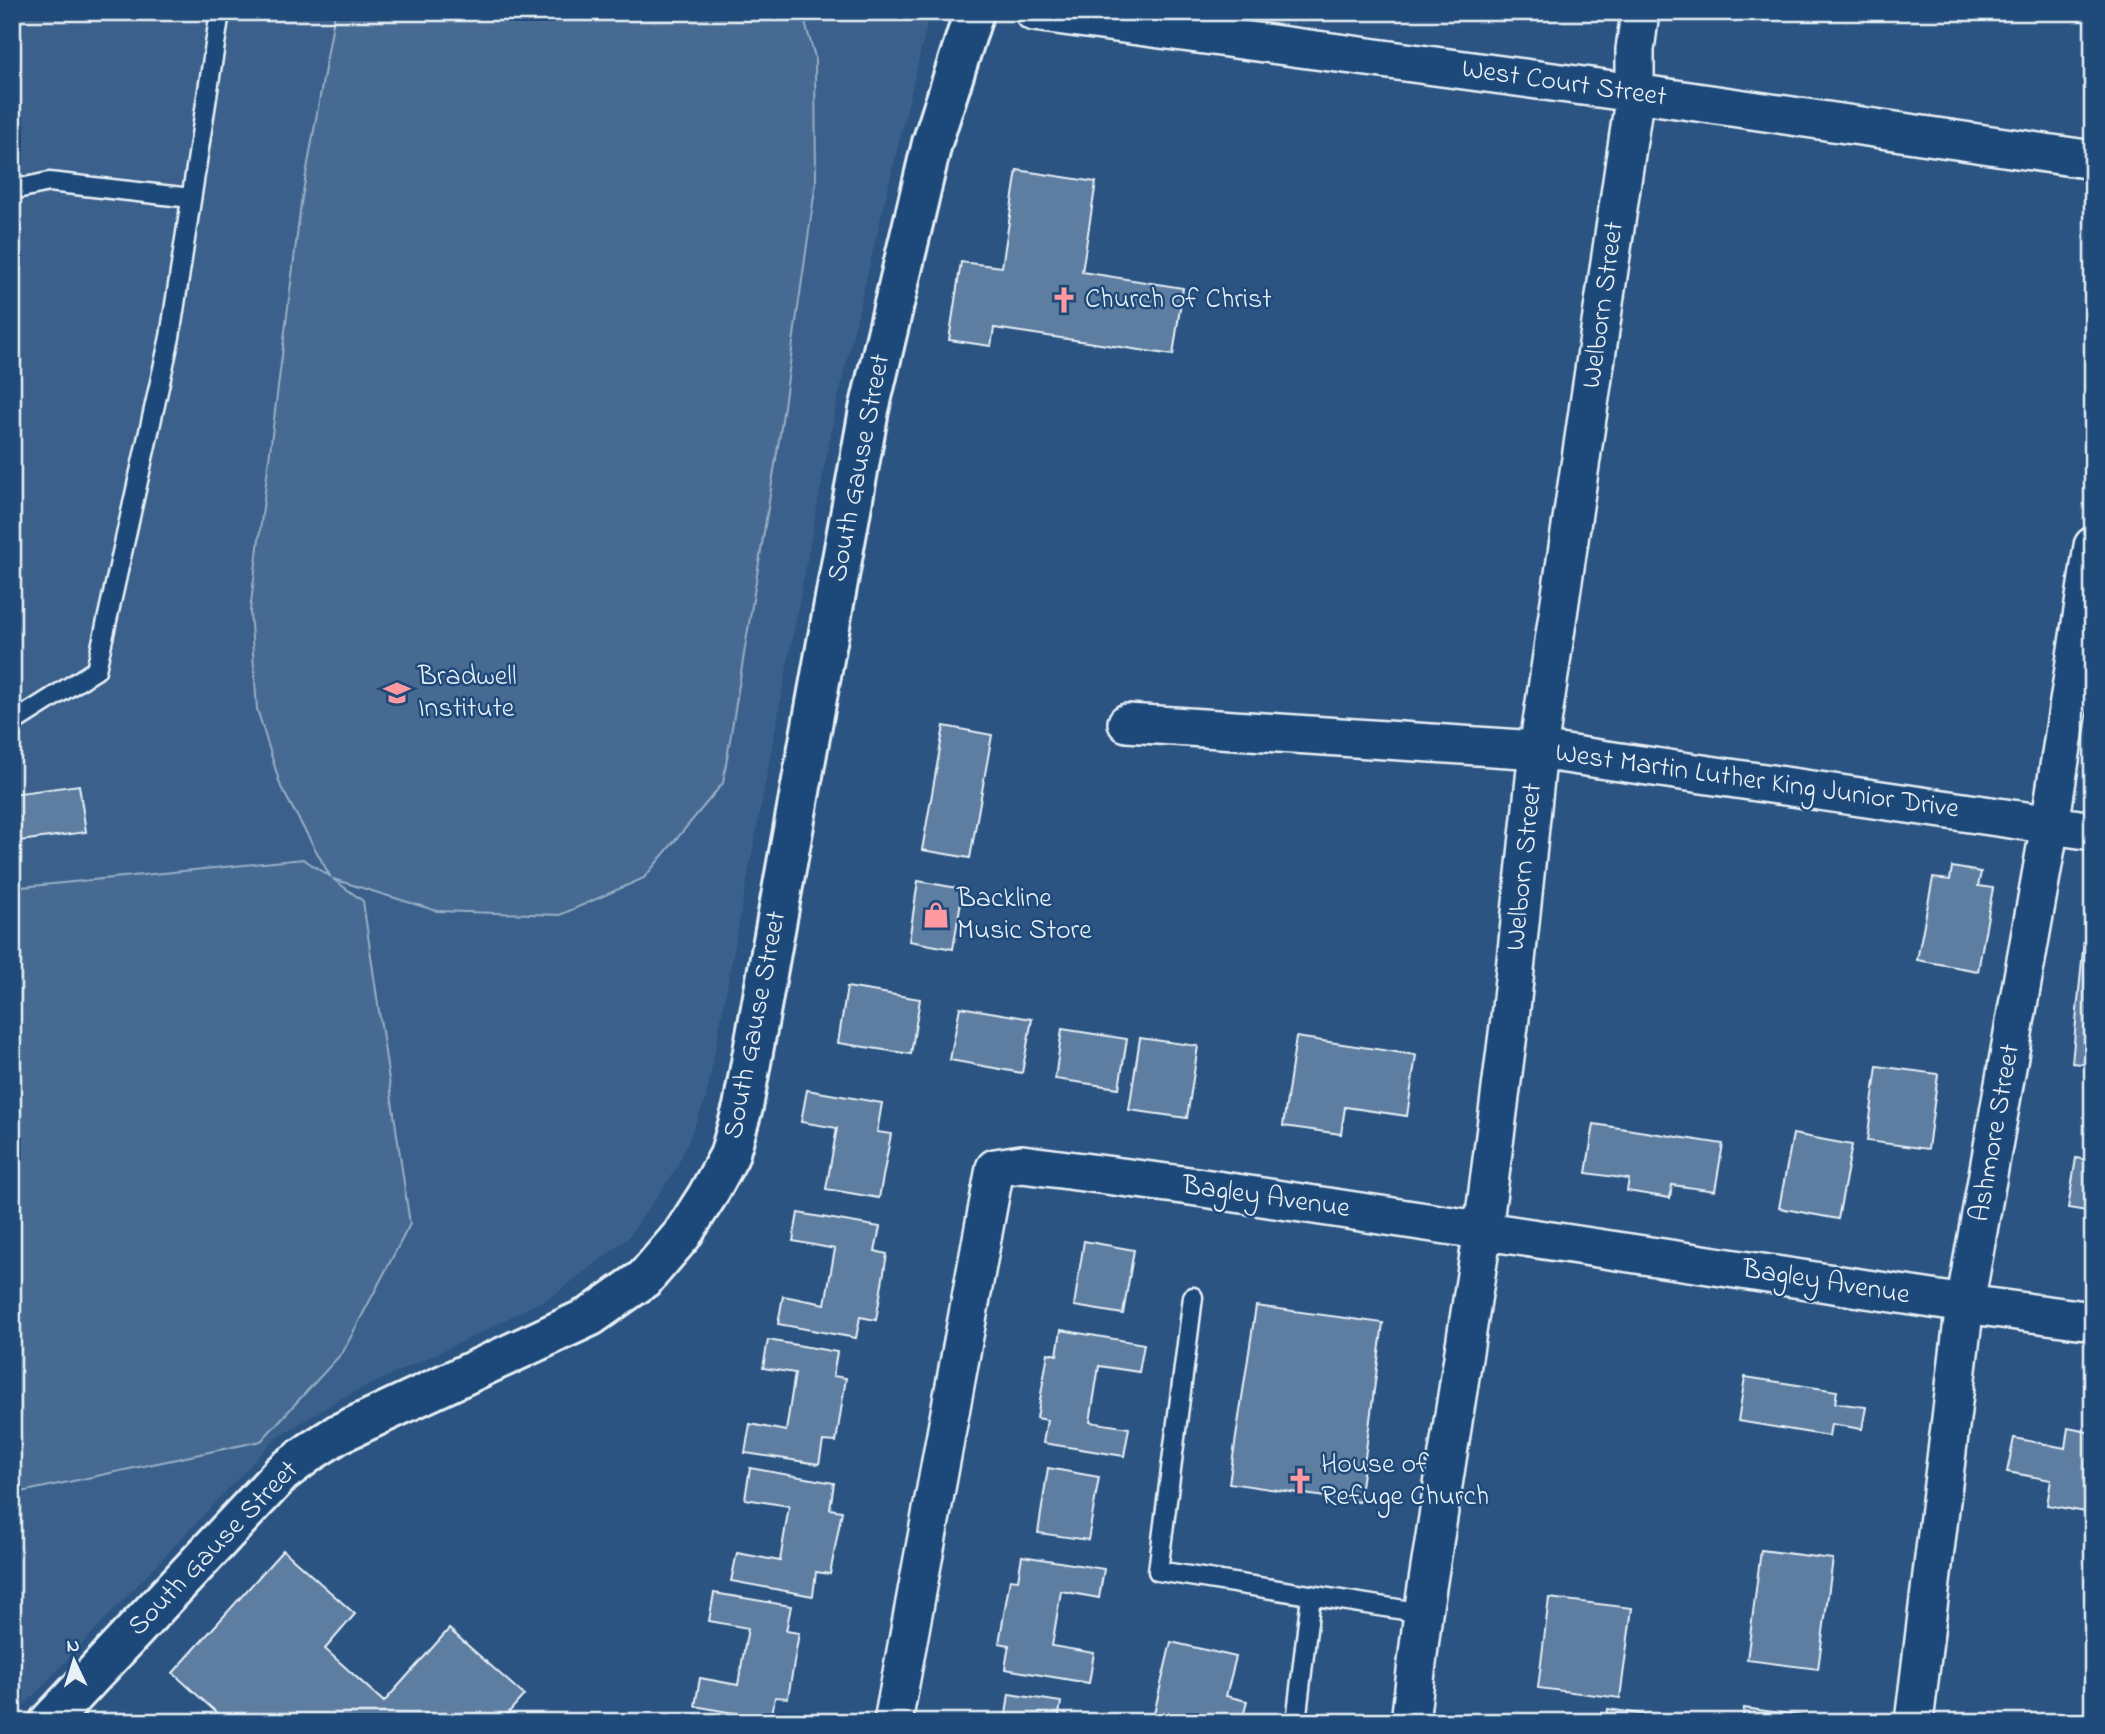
<svg xmlns="http://www.w3.org/2000/svg" width="2105" height="1734" font-family="'Indie Flower',sans-serif">
<style>
.built{fill:#3a608b}
.green{fill:#476b93;stroke:#98aec6;stroke-width:2}
.building{fill:#5d7da1;stroke:#e8f1f8;stroke-width:2}
.lines{fill:none;stroke-linecap:round;stroke-linejoin:round}
.service-casing{stroke:#e8f1f8;stroke-width:23}
.minor-casing{stroke:#e8f1f8;stroke-width:42}
.tertiary-casing{stroke:#e8f1f8;stroke-width:44}
.service{stroke:#1f4a7a;stroke-width:18}
.minor{stroke:#1f4a7a;stroke-width:37}
.tertiary{stroke:#1f4a7a;stroke-width:38}
.labels{text-anchor:middle;dominant-baseline:central;stroke-width:5;stroke-linejoin:round;paint-order:stroke}
.street-label{font-size:28px;fill:#e8f1f8;stroke:#1f4a7a}
.poi-label{font-size:28px;fill:#e8f1f8;stroke:#1f4a7a;text-anchor:start}
</style>
<rect width="100%" height="100%" fill="#2b5482"/>
<filter id="ink" filterUnits="userSpaceOnUse"><feTurbulence type="fractalNoise" baseFrequency=".0143" numOctaves="2"/><feDisplacementMap in="SourceGraphic" scale="14" xChannelSelector="R" yChannelSelector="G"/><feConvolveMatrix kernelMatrix="1 2 1 2 8 2 1 2 1" color-interpolation-filters="sRGB"/></filter>
<g filter="url(#ink)">
<!-- built -->
<path class="built" d="M12,12H930L836,406L706,1099L676,1169L628,1238L557,1293L476,1335L340,1399L276,1438L19,1711L12,1705Z"/>
<!-- green -->
<path class="green" d="M335,12H802L815,57L816,182L780,434L723,783L644,878L560,915L437,911L333,879L363,901L410,1224L343,1352L261,1441L12,1494V888L303,859L330,876L281,787L257,709L250,611L301,203Z"/>
<!-- building -->
<path class="building" d="M1017,170L1096,182L1082,272L1183,288L1173,355L994,328L991,346L949,340L961,262L1002,267Z
M944,726L992,735L970,858L922,850Z
M79,785L86,832L12,842V794Z
M1952,867L1981,872L1978,886L1993,888L1978,971L1917,960L1933,878L1950,880Z
M918,881L963,889L953,949L909,941Z
M2086,919H2093V1065L2072,1063Z
M847,987L920,999L911,1054L838,1043Z
M960,1007L1032,1019L1022,1073L950,1060Z
M1062,1029L1127,1039L1119,1088L1055,1079Z
M1296,1037L1416,1055L1407,1116L1345,1107L1341,1134L1283,1126Z
M1140,1038L1198,1046L1187,1118L1129,1110Z
M1877,1066L1938,1074L1928,1149L1867,1141Z
M807,1090L882,1103L877,1132L891,1134L879,1198L826,1189L837,1128L801,1122Z
M1594,1124L1723,1144L1715,1191L1672,1185L1670,1198L1627,1191L1629,1179L1586,1173Z
M1793,1134L1852,1145L1838,1219L1779,1208Z
M2076,1158L2093,1161V1212L2068,1208Z
M798,1213L880,1227L875,1251L887,1254L876,1320L860,1317L856,1338L778,1324L783,1296L825,1304L835,1249L793,1241Z
M1084,1241L1134,1250L1123,1314L1074,1306Z
M1256,1306L1383,1323L1359,1502L1229,1483Z
M1061,1330L1144,1344L1139,1372L1099,1366L1090,1422L1129,1428L1124,1456L1043,1443L1047,1420L1037,1418L1048,1353L1057,1355Z
M768,1340L837,1352L833,1376L846,1378L836,1442L823,1441L819,1464L745,1453L750,1424L786,1431L795,1373L763,1368Z
M1745,1377L1837,1391L1835,1403L1866,1407L1862,1429L1831,1424L1829,1436L1738,1421Z
M2068,1428L2093,1433V1502L2091,1513L2047,1505L2051,1480L2007,1472L2014,1438L2065,1448Z
M750,1468L834,1483L830,1509L842,1511L830,1574L816,1572L813,1596L731,1581L737,1553L780,1561L789,1506L745,1499Z
M1048,1468L1099,1477L1088,1540L1038,1533Z
M283,1550L355,1614L325,1649L384,1702L449,1629L524,1695L500,1722H278L273,1717L269,1722H227L173,1673Z
M1761,1550L1833,1559L1818,1669L1747,1660Z
M1022,1556L1104,1569L1099,1598L1061,1591L1052,1646L1094,1653L1089,1683L1005,1669L1009,1645L999,1643L1010,1579L1018,1580Z
M714,1593L791,1606L786,1631L799,1633L788,1698L775,1697L771,1720L695,1706L700,1678L738,1685L748,1628L709,1621Z
M1549,1598L1632,1608L1620,1698L1538,1688Z
M1171,1642L1236,1657L1226,1696L1247,1701L1242,1722H1152Z
M1009,1694L1061,1702L1058,1722H1005Z
M1744,1708L1810,1717L1809,1722H1742Z
M1608,1709L1655,1716L1654,1722H1606Z"/>
<g class="lines">
<!-- service casing -->
<g class="service-casing">
<path id="service" d="M12,190L49,182L191,198
M12,723L96,670L170,337L220,12
M1193,1297L1158,1571L1423,1613
M1296,1722L1311,1596"/>
</g>
<!-- minor casing -->
<g class="minor-casing">
<path id="minor" d="M1034,12L1635,93L2093,160
M1127,723L1538,750L2093,831
M893,1722L995,1168L1022,1164L1190,1186L1965,1304L2093,1321
M1410,1722L1423,1613L1483,1230L1510,1018L1538,750L1635,93V50L1640,12
M1914,1722L1965,1304L2050,825L2093,546"/>
</g>
<!-- tertiary casing -->
<g class="tertiary-casing">
<path id="tertiary" d="M49,1722L282,1473L310,1452L338,1434L591,1316L645,1278L682,1235L707,1196L729,1156L743,1107L869,410L932,143L974,12"/>
</g>
<!-- service -->
<use href="#service" class="service"/>
<!-- minor -->
<use href="#minor" class="minor"/>
<!-- tertiary -->
<use href="#tertiary" class="tertiary"/>
</g>
</g>
<!-- icons -->
<defs>
<g id="church-bare" transform="scale(2.1)"><path d="M-1.2-6h2.4v3.5h3.3v2.4h-3.3V6h-2.4V-.1h-3.3v-2.4h3.3Z" fill="#ff9aa2" stroke="#1f4a7a" stroke-width="2.5" paint-order="stroke"/></g>
<g id="school-bare" transform="scale(2.1)"><path d="M0-5L7-2L0 1L-7-2ZM-4 1L0 2.5L4 1V4Q0 6-4 4Z" fill="#ff9aa2" stroke="#1f4a7a" stroke-width="2.5" paint-order="stroke"/></g>
<g id="shop-bare" transform="scale(2.1)"><path d="M-5-2.5h2.3a2.7 3.5 0 0 1 5.4 0H5L5.5 6h-11ZM-1.5-2.5h3a1.5 2.3 0 0 0-3 0Z" fill="#ff9aa2" stroke="#1f4a7a" stroke-width="2.5" paint-order="stroke"/></g>
</defs>
<g fill-rule="evenodd">
<use href="#church-bare" x="1064" y="300"/>
<use href="#school-bare" x="397" y="693"/>
<use href="#shop-bare" x="936" y="915"/>
<use href="#church-bare" x="1300" y="1481"/>
</g>
<g class="labels">
<!-- street labels -->
<g class="street-label">
<text transform="translate(1564 84) rotate(8)">West Court Street</text>
<text transform="translate(1604 305) rotate(-82)">Welborn Street</text>
<text transform="translate(860 468) rotate(-79)">South Gause Street</text>
<text transform="translate(1757 782) rotate(8)">West Martin Luther King Junior Drive</text>
<text transform="translate(1525 867) rotate(-84)">Welborn Street</text>
<text transform="translate(756 1025) rotate(-79)">South Gause Street</text>
<text transform="translate(1996 1133) rotate(-80)">Ashmore Street</text>
<text transform="translate(1266 1198) rotate(8)">Bagley Avenue</text>
<text transform="translate(1826 1283) rotate(9)">Bagley Avenue</text>
<text transform="translate(214 1549) rotate(-46)">South Gause Street</text>
</g>
<!-- poi labels -->
<g class="poi-label">
<text x="1085" y="300">Church of Christ</text>
<text x="418" y="677">Bradwell<tspan x="418" dy="32">Institute</tspan></text>
<text x="957" y="899">Backline<tspan x="957" dy="32">Music Store</tspan></text>
<text x="1321" y="1465">House of<tspan x="1321" dy="32">Refuge Church</tspan></text>
</g>
</g>
<!-- margin -->
<rect width="2105" height="1734" fill="none" stroke="#1f4a7a" stroke-width="42"/>
<rect x="21" y="21" width="2063" height="1692" fill="none" stroke="#e8f1f8" stroke-width="2.5" filter="url(#ink)"/>
<!-- north arrow -->
<g transform="translate(74 1661) rotate(356)" stroke="#1f4a7a" stroke-width="5" paint-order="stroke">
<path d="M0-5L12 26L0 18L-12 26Z" fill="#e8f1f8"/>
<text y="-10" font-size="19" font-weight="bold" text-anchor="middle" fill="#e8f1f8">N</text>
</g>
</svg>
